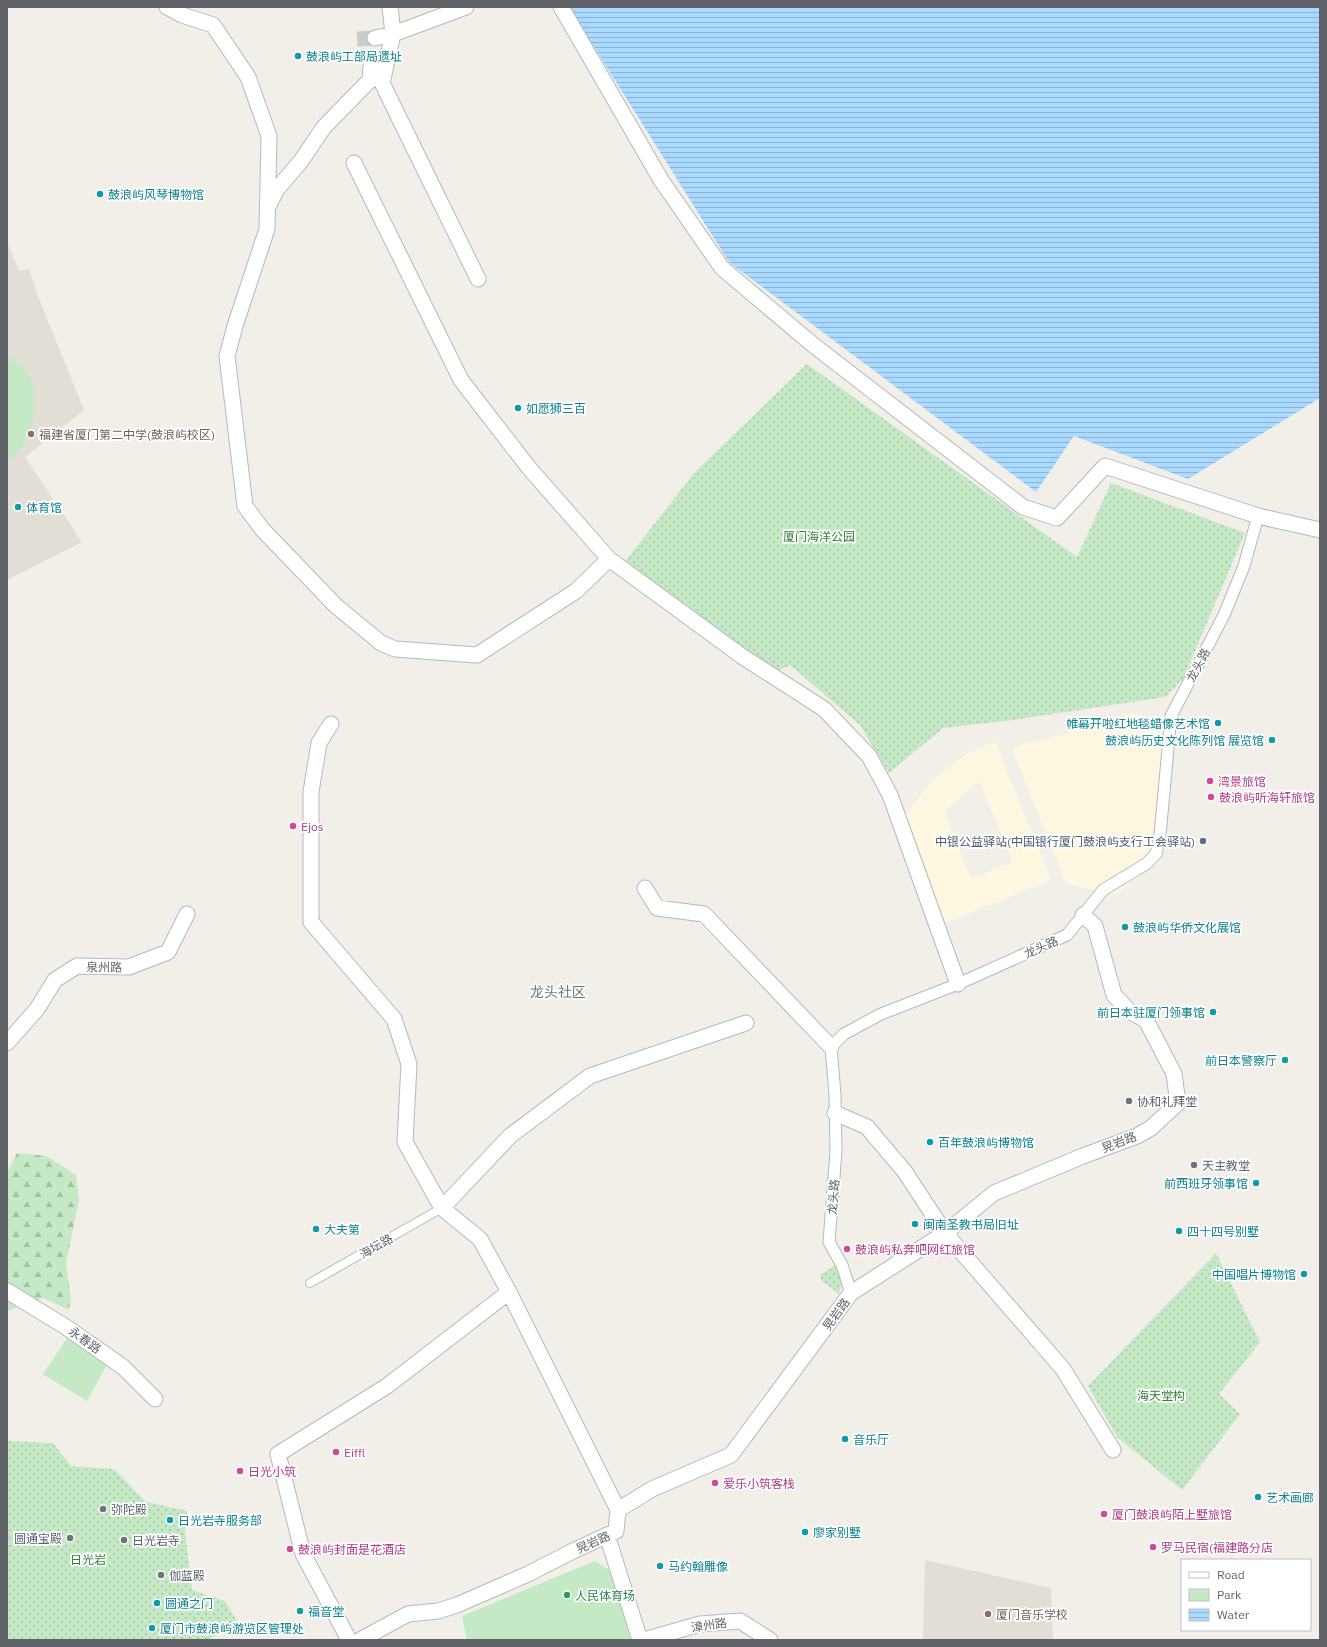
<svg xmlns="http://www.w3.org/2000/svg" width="1327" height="1647" font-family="'IBM Plex Sans','Noto Sans SC',sans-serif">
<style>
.commercial{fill:#fef7e0;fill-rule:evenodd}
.education{fill:#e1ded6}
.green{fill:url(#green-dots)}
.forest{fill:url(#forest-firs)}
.pitch{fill:#c5e8c5}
.water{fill:url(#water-rules)}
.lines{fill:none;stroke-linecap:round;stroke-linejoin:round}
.minor-tunnel{stroke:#ccccc8;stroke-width:15;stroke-dasharray:15 8;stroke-linecap:butt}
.service-casing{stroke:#b5b8bc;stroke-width:10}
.pedestrian-casing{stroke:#b5b8bc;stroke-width:13}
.minor-casing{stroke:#b5b8bc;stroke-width:17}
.service{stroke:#fff;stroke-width:8}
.pedestrian{stroke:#fff;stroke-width:11}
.minor{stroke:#fff;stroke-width:15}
.culture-dot{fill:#0f9aa8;stroke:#fff;stroke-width:1.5}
.education-dot{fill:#8d6e63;stroke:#fff;stroke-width:1.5}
.hotel-dot{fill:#d1479c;stroke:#fff;stroke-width:1.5}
.service-dot{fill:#5c6f8a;stroke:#fff;stroke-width:1.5}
.worship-dot{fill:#6b7280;stroke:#fff;stroke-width:1.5}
.leisure-dot{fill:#2e9e5b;stroke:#fff;stroke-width:1.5}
.labels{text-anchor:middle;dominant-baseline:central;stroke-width:3.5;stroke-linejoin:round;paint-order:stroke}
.culture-label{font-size:12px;fill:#0d838f;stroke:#fff;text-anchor:start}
.education-label{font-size:12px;fill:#785e54;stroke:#fff;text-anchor:start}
.park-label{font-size:12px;fill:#348238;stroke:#fff}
.street-label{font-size:12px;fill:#5f6368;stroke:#fff}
.hotel-label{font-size:12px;fill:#b23c85;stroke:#fff;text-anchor:start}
.service-label{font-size:12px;fill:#4e5e75;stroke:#fff;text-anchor:end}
.worship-label{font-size:12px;fill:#5b616d;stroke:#fff;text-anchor:start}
.leisure-label{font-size:12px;fill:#27864d;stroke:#fff;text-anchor:start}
.quarter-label{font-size:14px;fill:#70757a;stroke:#fff}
</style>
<defs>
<pattern id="green-dots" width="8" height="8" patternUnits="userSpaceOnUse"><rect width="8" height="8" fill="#c5e8c5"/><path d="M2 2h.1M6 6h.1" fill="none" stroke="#a3c0a4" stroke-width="1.8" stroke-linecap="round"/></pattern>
<pattern id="forest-firs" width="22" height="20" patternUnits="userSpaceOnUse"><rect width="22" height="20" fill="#c5e8c5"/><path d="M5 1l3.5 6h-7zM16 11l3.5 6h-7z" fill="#a3c0a4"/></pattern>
<pattern id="water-rules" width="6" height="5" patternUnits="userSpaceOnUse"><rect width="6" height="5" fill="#aadaff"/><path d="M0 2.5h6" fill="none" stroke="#8eb4d2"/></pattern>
</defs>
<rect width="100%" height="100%" fill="#f1efe8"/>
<!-- commercial -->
<path class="commercial" d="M1131,713L1163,720H1178L1161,861L1114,895L1066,883L1013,751L1021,743L1046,740Z
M995,742L1051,880L945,923L905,816L933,779L968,753ZM979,781L1013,862L971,879L945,812Z"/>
<!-- education -->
<path class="education" d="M7,241L19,271L29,269L37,294L84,410L25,457L82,542L7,580Z
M925,1560L1051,1588L1053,1640H923Z"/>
<!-- green -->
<path class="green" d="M807,364L1077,557L1111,483L1245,533L1183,679L1165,697L1013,720L943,728L889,773L860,725L790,665L774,673L624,563L695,472Z
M1216,1253L1260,1342L1219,1394L1240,1414L1182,1490L1117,1437L1088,1386Z
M837,1264L842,1283L839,1294L822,1281L820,1275Z
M7,1441L53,1443L71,1466L114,1469L146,1502L187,1511L185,1531L192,1590L225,1601L239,1624L207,1640H7Z"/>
<!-- forest -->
<path class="forest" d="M17,1153L46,1156L76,1175L79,1200L66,1263L71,1298L69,1310L43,1298L7,1311V1173Z"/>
<!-- pitch -->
<path class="pitch" d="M7,357C16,362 27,369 31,379C41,404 31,448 7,462Z
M67,1338L108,1363L87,1401L43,1374Z
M595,1561L615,1574L633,1640H467L462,1616Z"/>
<!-- water -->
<path class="water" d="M569,7H1320V398L1188,479L1074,436L1036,492L729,262Z"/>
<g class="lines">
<!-- minor-tunnel -->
<path class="minor-tunnel" d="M357,39L375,38"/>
<!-- service casing -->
<g class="service-casing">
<path id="service" d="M310,1283L442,1208"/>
</g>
<!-- pedestrian casing -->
<g class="pedestrian-casing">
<path id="pedestrian" d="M851,1293L842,1265L829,1242L836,1151L835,1095L831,1047L844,1034L881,1014L958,984L1067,935L1103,890L1146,864L1156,854L1160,835L1171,716L1224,615L1244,566L1258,516"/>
</g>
<!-- minor casing -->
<g class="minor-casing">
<path id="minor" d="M167,7L182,15L213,25L248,77L269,136L267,229L235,326L227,356L245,506L262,529L336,606L381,643L395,649L477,655L576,591L609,559
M466,7L393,34L382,83L478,279
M561,7L661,180L722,268L812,344L1023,507L1057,518L1105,466L1258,516L1320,530
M375,38L393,34L390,7
M354,163L461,380L529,468L609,559L743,657L824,709L869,756L890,795L958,984
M269,205L277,189L301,161L324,127L370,80L371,66
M331,724L319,743L311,792V922L394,1019L409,1064L405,1142L442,1208L510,1136L590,1076L746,1023
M645,888L657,908L704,914L831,1047
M7,1043L37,1009L55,980L77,966L129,967L168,952L187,914
M835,1113L867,1127L905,1172L945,1233L1063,1369L1113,1450
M7,1291L66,1327L123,1367L155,1399
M509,1292L618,1510
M618,1510L652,1489L731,1455L851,1293L945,1233L994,1193L1083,1156L1137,1136L1151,1128L1178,1103L1174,1074L1146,1020L1129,1011L1114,995L1095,926L1083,915
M607,1535L640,1640
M349,1640L303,1554L278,1454L387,1386L509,1292L480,1239L442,1208
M360,1640L408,1614L438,1611L457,1605L528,1574L573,1551L616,1531L618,1510
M644,1640L700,1624L740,1621L770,1640"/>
</g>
<!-- service -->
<use href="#service" class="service"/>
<!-- pedestrian -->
<use href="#pedestrian" class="pedestrian"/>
<!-- minor -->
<use href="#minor" class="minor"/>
</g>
<!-- markers -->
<g class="culture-dot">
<circle cx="298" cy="56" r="4"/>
<circle cx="100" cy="194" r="4"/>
<circle cx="518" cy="408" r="4"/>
<circle cx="18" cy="507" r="4"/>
<circle cx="1218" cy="723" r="4"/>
<circle cx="1272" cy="740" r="4"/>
<circle cx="1125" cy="927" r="4"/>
<circle cx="1213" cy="1012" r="4"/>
<circle cx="1285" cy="1060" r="4"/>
<circle cx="930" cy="1142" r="4"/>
<circle cx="1256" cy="1183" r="4"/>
<circle cx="915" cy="1224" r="4"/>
<circle cx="316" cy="1229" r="4"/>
<circle cx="1179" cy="1231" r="4"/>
<circle cx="1304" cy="1274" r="4"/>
<circle cx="845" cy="1439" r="4"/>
<circle cx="1258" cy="1497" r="4"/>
<circle cx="170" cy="1520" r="4"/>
<circle cx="805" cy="1532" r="4"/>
<circle cx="660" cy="1566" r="4"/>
<circle cx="157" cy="1603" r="4"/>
<circle cx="300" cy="1611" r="4"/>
<circle cx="152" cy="1628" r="4"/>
</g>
<g class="education-dot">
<circle cx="31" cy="434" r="4"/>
<circle cx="988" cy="1614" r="4"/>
</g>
<g class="hotel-dot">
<circle cx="1210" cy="781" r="4"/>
<circle cx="1211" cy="797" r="4"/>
<circle cx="293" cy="826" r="4"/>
<circle cx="847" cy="1249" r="4"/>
<circle cx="336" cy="1452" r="4"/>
<circle cx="240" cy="1471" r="4"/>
<circle cx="715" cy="1483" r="4"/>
<circle cx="1104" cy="1514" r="4"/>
<circle cx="1153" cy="1547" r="4"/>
<circle cx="290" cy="1549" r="4"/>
</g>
<circle class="service-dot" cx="1203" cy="841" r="4"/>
<g class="worship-dot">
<circle cx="1129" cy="1101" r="4"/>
<circle cx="1194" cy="1165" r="4"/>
<circle cx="103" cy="1509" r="4"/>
<circle cx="70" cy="1538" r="4"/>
<circle cx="124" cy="1540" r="4"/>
<circle cx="161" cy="1575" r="4"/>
</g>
<circle class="leisure-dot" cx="567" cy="1595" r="4"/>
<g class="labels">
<!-- culture labels -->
<g class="culture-label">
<text x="306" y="56">鼓浪屿工部局遗址</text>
<text x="108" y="194">鼓浪屿风琴博物馆</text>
<text x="526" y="408">如愿狮三百</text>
<text x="26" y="507">体育馆</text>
<text x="1210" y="723" text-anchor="end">帷幕开啦红地毯蜡像艺术馆</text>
<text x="1264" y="740" text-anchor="end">鼓浪屿历史文化陈列馆 展览馆</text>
<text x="1133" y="927">鼓浪屿华侨文化展馆</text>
<text x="1205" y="1012" text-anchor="end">前日本驻厦门领事馆</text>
<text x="1277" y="1060" text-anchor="end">前日本警察厅</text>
<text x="938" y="1142">百年鼓浪屿博物馆</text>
<text x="1248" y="1183" text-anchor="end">前西班牙领事馆</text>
<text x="923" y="1224">闽南圣教书局旧址</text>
<text x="324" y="1229">大夫第</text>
<text x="1187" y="1231">四十四号别墅</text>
<text x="1296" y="1274" text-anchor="end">中国唱片博物馆</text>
<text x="853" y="1439">音乐厅</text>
<text x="1266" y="1497">艺术画廊</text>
<text x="178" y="1520">日光岩寺服务部</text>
<text x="813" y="1532">廖家别墅</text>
<text x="668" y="1566">马约翰雕像</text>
<text x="165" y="1603">圆通之门</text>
<text x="308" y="1611">福音堂</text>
<text x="160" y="1628">厦门市鼓浪屿游览区管理处</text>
</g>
<!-- education labels -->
<g class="education-label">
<text x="39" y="434">福建省厦门第二中学(鼓浪屿校区)</text>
<text x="996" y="1614">厦门音乐学校</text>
</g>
<!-- park labels -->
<g class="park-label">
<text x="819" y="536">厦门海洋公园</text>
<text x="1161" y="1395">海天堂构</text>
<text x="88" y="1559">日光岩</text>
</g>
<!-- street labels -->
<g class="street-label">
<text transform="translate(1198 665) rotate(-62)">龙头路</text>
<text transform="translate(1041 947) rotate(-24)">龙头路</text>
<text transform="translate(104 967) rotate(1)">泉州路</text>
<text transform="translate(1119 1142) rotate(-21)">晃岩路</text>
<text transform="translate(833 1197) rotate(-85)">龙头路</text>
<text transform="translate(376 1246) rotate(-30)">海坛路</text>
<text transform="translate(836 1314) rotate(-54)">晃岩路</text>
<text transform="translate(85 1340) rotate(35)">永春路</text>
<text transform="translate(593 1542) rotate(-24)">晃岩路</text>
<text transform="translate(709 1625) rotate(-8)">漳州路</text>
</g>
<!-- hotel labels -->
<g class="hotel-label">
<text x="1218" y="781">湾景旅馆</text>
<text x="1219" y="797">鼓浪屿听海轩旅馆</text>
<text x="301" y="826">Ejos</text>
<text x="855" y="1249">鼓浪屿私奔吧网红旅馆</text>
<text x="344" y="1452">Eiffl</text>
<text x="248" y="1471">日光小筑</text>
<text x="723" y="1483">爱乐小筑客栈</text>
<text x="1112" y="1514">厦门鼓浪屿陌上墅旅馆</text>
<text x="1161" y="1547">罗马民宿(福建路分店</text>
<text x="298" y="1549">鼓浪屿封面是花酒店</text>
</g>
<!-- service labels -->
<g class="service-label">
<text x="1195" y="841">中银公益驿站(中国银行厦门鼓浪屿支行工会驿站)</text>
</g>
<!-- worship labels -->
<g class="worship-label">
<text x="1137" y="1101">协和礼拜堂</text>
<text x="1202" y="1165">天主教堂</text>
<text x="111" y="1509">弥陀殿</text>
<text x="62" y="1538" text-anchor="end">圆通宝殿</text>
<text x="132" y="1540">日光岩寺</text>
<text x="169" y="1575">伽蓝殿</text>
</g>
<!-- leisure labels -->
<g class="leisure-label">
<text x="575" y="1595">人民体育场</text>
</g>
<!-- quarter labels -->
<g class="quarter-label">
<text x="558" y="992">龙头社区</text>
</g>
</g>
<!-- border -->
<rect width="1327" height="1647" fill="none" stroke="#5f6368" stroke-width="16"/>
<!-- legend -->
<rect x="1181" y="1559" width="130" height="72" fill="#ffffff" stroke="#bfc1c3"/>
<rect x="1189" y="1572" width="20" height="6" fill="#ffffff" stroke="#bfc1c3"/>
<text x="1217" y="1579" font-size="12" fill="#5f6368">Road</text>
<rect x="1189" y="1589" width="20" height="12" fill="#c5e8c5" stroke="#bfc1c3"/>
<text x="1217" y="1599" font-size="12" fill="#5f6368">Park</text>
<rect x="1189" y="1609" width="20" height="12" fill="url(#water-rules)" stroke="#bfc1c3"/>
<text x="1217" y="1619" font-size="12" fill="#5f6368">Water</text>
</svg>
